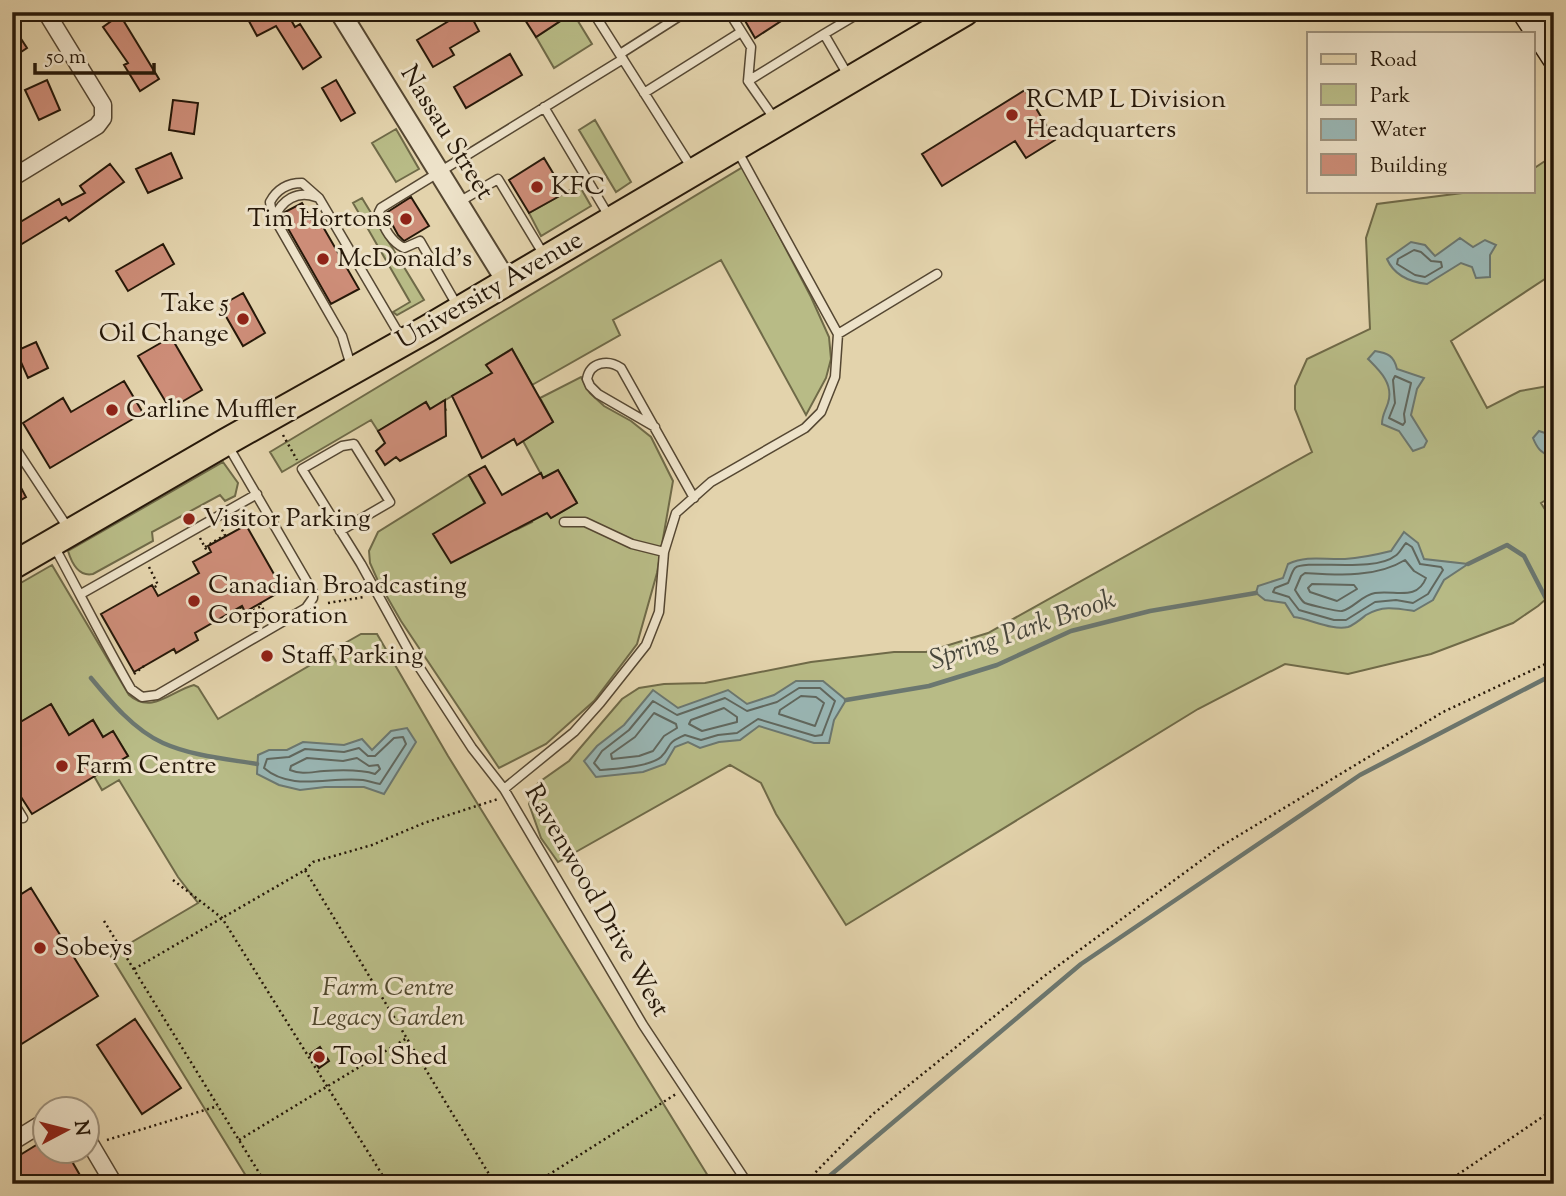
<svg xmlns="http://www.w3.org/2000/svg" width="1566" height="1196" font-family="'Sorts Mill Goudy',serif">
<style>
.green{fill:#b8bb86;stroke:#6f6a48;stroke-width:2}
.water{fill:#99b6b4;stroke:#6b7770;stroke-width:2}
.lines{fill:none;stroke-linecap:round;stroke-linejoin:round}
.shore{stroke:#60675e;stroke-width:2}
.stream{stroke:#6b7770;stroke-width:4.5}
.building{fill:#cd8d78;stroke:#261809;stroke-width:2}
.service-casing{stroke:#554732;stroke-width:11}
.minor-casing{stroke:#554732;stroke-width:19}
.tertiary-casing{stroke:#554732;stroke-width:23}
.secondary-casing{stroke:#261809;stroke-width:26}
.primary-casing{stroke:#261809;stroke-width:30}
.path{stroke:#261809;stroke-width:2.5;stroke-dasharray:2 3.5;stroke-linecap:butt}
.service{stroke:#ede2c9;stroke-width:8}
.minor{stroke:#ede2c9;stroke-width:16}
.tertiary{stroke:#ede2c9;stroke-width:19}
.secondary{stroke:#ede2c9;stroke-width:23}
.primary{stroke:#e3d3ac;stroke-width:26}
.poi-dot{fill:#8f2418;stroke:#ede2c9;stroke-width:2.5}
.labels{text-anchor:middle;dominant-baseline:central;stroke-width:6;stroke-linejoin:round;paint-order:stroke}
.poi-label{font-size:26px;fill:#261809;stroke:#ede2c9;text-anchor:start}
.street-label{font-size:26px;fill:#261809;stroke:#ede2c9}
.park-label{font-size:26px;font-style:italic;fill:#52492e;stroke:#ede2c9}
.water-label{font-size:28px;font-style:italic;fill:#48473c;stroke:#ede2c9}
</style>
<rect width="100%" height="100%" fill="#e3d3ac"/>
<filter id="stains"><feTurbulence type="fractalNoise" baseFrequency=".00286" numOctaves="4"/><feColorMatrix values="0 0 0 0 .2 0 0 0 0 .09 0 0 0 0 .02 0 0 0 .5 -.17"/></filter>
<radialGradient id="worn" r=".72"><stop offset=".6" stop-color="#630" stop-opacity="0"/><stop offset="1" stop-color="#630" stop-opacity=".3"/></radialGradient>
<!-- green -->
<path class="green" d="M573,13L592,44L554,68L536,37Z
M595,120L631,182L616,192L579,130Z
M396,129L419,169L396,182L372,143Z
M1554,155V273L1451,341L1487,408L1520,391L1554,385V495L1541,503L1554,524V592L1538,606L1513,623L1431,654L1348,674L1285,664L1198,709L846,925L776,814L761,783L730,765L558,862L541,838L529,804L538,783L569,761L622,699L639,688L664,684L705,683L811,662L894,652H926L988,633L1312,452L1295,409V386L1307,359L1370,329L1366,238L1377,204L1478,191H1533V169Z
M743,167L811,297L829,337L831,359L826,378L806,415L721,260L613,320L620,335L532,385L512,349L487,364L492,373L442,402L446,410L435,417L426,403L378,431L371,420L282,472L270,452Z
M579,185L591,206L541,236L529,213Z
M362,198L424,300L397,315L393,312L410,302L353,203Z
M581,377L590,393L604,406L631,421L651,437L673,481L657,573L637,644L594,701L546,744L499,768L401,621L378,581L370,563L369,551L378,532L469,475L491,515L504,508L516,530L532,522L529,517L544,508L551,518L577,503L558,470L543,478L523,441L553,422L540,398Z
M223,462L238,483L235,496L225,501L220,495L152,532L153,541L93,574C79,577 72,564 68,551Z
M52,565L129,695C152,715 171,691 194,685L198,687L218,719L331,653L337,663L345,659L338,647L361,634H377L448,756L713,1184H251L110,955L198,903L178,877L119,780L102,790L94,776L128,756L113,731L103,737L93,720L69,735L51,704L12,727V588Z"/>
<!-- water -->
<path class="water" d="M1460,238L1473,247L1485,240L1496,245L1490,255V277L1476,278L1472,267L1461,263L1427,284C1410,282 1394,275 1387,259L1411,242L1425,245L1435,256Z
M1375,351C1388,353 1394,356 1397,369L1424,378L1417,389L1411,415L1427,441L1424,447L1413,451L1399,431L1382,424C1382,415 1385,412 1388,403C1394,384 1380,371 1368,359Z
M1539,431L1554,436V454L1550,456C1541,453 1537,448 1533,438Z
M1404,532L1418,543L1424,559L1468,564L1444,580L1433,600L1414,611C1396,608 1382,605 1366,615C1361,619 1354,625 1348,627C1333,631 1310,619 1294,617L1285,603L1265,600L1256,593L1258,586L1283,578L1288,564C1308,555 1324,560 1345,559C1361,558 1375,555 1391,551Z
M796,681H823L846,700L834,720L829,743H814L759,726L740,740L719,742L700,748L688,742L675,747L665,764L643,772L596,777L584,761L597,746L624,725L653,690L678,708L728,690L747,704L774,695Z
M407,728L416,742L384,794L364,787H325L300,790L279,785L257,774L258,755L269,750H287L303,742L344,745L362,739L372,750L391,731Z"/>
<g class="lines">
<!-- shore -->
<path class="shore" d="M1414,250L1421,252L1431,261L1441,262L1442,267L1425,277L1415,275L1397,264L1398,259Z
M1395,376L1411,383L1404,414L1405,422L1403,425L1389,418L1395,403L1393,380Z
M1406,543L1412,547L1420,564L1441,567L1443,570L1428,594L1413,603L1396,600L1375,602L1346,620H1334L1299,610L1289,597L1273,592L1275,588L1288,583C1290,579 1292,571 1295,568C1306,559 1374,573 1395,556C1400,553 1402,547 1406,543Z
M1405,560L1414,571L1426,578C1417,601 1396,590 1375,593C1362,595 1354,608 1342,611C1339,612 1310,605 1305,603C1301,601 1298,594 1295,590L1301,576L1305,573C1338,575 1376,578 1405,560Z
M1312,584L1354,585L1357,589L1337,601L1310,592L1308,588Z
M799,688H820L835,701L822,735L815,736L758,719L737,733L718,735L701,740L685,735C664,744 673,745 661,757C650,767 615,769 600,770L594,763L602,751L629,730L653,701L677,715L725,698L747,711L777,702Z
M801,696L816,697L824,703L815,726L779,714L780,710Z
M724,708L737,717V722L702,731L689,724L691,720Z
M654,713L676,724L677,728L664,736L653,751L639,756L612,759L611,754L635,737Z
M403,737L406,744L380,784C374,783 369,781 363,780C330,776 292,792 264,768L267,759L289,757L305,749L344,752L359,748L368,756H375L394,738Z
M307,758L343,761L357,758L369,766L378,765L380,769L375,774C360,769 340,770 324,771C311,772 302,775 290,770L291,766Z"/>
<!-- stream -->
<path class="stream" d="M1468,564L1507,545L1524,556L1554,614
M91,678C110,701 134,730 163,743C192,756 227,759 257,764
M846,700L929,686L997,665L1071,631L1150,611L1256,593
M820,1184L1081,964L1360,775L1554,674"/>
</g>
<!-- building -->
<path class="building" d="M244,12H300L290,18L295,27L300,24L321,57L303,69L276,26L257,36Z
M464,12H469L479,31L450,48L454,55L433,67L417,40Z
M520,12H574L536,37Z
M740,12H795L755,38Z
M120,15L159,79L140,91L124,65L128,63L103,27Z
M12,25L27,48L12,58Z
M510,54L522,75L466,108L454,87Z
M47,80L60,110L39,120L25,90Z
M336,80L355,113L341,121L322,88Z
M1025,90L1055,140L1026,158L1015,141L942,186L922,154Z
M173,100L198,103L194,134L169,130Z
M171,153L182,178L148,193L136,169Z
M544,158L565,193L529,213L509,180Z
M110,164L124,182L69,221L66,217L12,250V227L59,199L62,205L85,193L80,186Z
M411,197L429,226L404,241L398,235L386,213Z
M302,203L316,228L322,225L359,289L331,304L282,218L285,212Z
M163,244L174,264L128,291L116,271Z
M243,293L265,333L243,346L220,306Z
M171,337L202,390L170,409L138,356Z
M36,342L48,368L28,378L16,351Z
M512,349L553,422L517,445L514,439L482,458L452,396L492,373L486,365Z
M124,381L143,413L50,468L23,423L63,398L71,412Z
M445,400L446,436L400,461L396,457L385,465L376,451L385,443L378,431L426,402L430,409Z
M485,466L502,495L541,473L543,478L558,470L577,503L551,518L547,513L451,563L433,534L485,503L469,475Z
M12,471L26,497L12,505Z
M246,525L283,590L245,612L242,606L195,633L198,640L176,653L174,649L134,672L101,614L152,585L158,596L199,573L193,562L211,552L208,546Z
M51,704L69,735L93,720L103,737L113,731L128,756L32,814L12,783V727Z
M31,888L98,996L12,1050V900Z
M135,1019L181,1088L142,1114L97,1045Z
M320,1047L329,1061L319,1068L310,1054Z
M46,1139V1151H66L81,1177L70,1184H12V1160Z"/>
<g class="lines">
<!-- service casing -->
<g class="service-casing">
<path id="service" d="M593,12L693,170
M729,12L751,47L748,81L776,121
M620,54L686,12
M849,77L824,34L861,12
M748,81L824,34
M644,93L741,32
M544,107L610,218
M459,202L498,179L544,255
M274,218C282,200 297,190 316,197
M458,307L420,241L404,248C390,241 383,227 379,212L381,208L623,59
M838,334L937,274
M351,366L342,336L272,214L270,202C277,189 287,183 302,183L319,198L402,339
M655,427L598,394L590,386L587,379C590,362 608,359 621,368L694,498
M12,443L68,528
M564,522H585L632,544L664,552
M340,531L390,502L354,444L342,446L302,469L361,564L410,653L472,748L504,789L643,1025L748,1184
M54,546C80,594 104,642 131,689L142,697L157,695L306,608L313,598V592L227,444
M81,594L257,494
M504,789L574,732L600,703L646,645L659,612L664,552L676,513L711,482L805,428L821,412L835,377L838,334L737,150
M12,800L23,818"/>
</g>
<!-- minor casing -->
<g class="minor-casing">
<path id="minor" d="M12,178L97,126L103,118V105L46,12
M66,1108H68
M88,1140L114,1184
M12,1142L46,1121"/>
</g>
<!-- tertiary casing -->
<g class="tertiary-casing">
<path id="tertiary" d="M340,12L507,282"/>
</g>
<!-- secondary casing -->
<g class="secondary-casing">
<path id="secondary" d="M1524,12L1554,58"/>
</g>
<!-- primary casing -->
<g class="primary-casing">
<path id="primary" d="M12,566L226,442L427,329L965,12"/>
</g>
<!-- path -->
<path class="path" d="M283,435L297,460
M200,538L208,553
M205,547L225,535L221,528
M149,567L158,585L153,588
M260,603L266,615
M328,603L364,597
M240,607L249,625
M244,616L261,606
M134,674L144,666
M305,870L313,862L372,845L424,823L498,799
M173,880L222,918L388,1184
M104,921L266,1184
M134,969L305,870L495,1184
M107,1140L218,1106
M239,1140L407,1038
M534,1184L676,1094
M804,1184L873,1114L1043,977L1218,848L1443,712L1554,660
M1444,1184L1554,1109"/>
<!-- service -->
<use href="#service" class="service"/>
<!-- minor -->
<use href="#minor" class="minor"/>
<!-- tertiary -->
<use href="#tertiary" class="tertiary"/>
<!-- secondary -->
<use href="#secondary" class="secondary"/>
<!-- primary -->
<use href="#primary" class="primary"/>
</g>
<!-- markers -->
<g class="poi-dot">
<circle cx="1012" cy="115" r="7"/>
<circle cx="537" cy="187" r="7"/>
<circle cx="406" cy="219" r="7"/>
<circle cx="323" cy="259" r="7"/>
<circle cx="243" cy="319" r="7"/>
<circle cx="112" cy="410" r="7"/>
<circle cx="189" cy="519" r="7"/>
<circle cx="194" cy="601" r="7"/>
<circle cx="267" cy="656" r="7"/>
<circle cx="62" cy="766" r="7"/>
<circle cx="40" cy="948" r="7"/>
<circle cx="319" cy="1057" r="7"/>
</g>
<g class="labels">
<!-- poi labels -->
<g class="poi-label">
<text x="1026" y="100">RCMP L Division<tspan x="1026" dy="30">Headquarters</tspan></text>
<text x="551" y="187">KFC</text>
<text x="392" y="219" text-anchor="end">Tim Hortons</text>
<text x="337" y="259">McDonald's</text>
<text x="229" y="304" text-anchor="end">Take 5<tspan x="229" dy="30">Oil Change</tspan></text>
<text x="126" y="410">Carline Muffler</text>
<text x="203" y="519">Visitor Parking</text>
<text x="208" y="586">Canadian Broadcasting<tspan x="208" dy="30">Corporation</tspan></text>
<text x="281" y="656">Staff Parking</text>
<text x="76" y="766">Farm Centre</text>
<text x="54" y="948">Sobeys</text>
<text x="333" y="1057">Tool Shed</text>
</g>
<!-- street labels -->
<g class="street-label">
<text transform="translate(446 133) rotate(58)">Nassau Street</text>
<text transform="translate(490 291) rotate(-30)">University Avenue</text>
<text transform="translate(596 901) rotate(60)">Ravenwood Drive West</text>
</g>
<!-- park labels -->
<g class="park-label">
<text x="388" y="988">Farm Centre<tspan x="388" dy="30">Legacy Garden</tspan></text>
</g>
<!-- water labels -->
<g class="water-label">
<text transform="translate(1023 631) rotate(-19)">Spring Park Brook</text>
</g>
</g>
<!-- margin -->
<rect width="1566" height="1196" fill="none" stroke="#e3d3ac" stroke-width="42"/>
<rect x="14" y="14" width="1538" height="1168" fill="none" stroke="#261809" stroke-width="3.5"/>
<rect x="21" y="21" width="1524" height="1154" fill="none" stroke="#261809" stroke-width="2"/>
<!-- legend -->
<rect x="1307" y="32" width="228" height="161" fill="#ede2c9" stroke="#9d917c" stroke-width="2"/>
<rect x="1321" y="54" width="35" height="10" fill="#e3d3ac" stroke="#9d917c" stroke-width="2"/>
<text x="1370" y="66" font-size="21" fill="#261809">Road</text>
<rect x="1321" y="84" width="35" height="21" fill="#b8bb86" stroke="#9d917c" stroke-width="2"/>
<text x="1370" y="102" font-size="21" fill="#261809">Park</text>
<rect x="1321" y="119" width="35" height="21" fill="#99b6b4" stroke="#9d917c" stroke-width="2"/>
<text x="1370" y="136" font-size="21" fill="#261809">Water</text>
<rect x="1321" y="154" width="35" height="21" fill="#cd8d78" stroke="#9d917c" stroke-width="2"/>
<text x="1370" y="172" font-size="21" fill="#261809">Building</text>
<!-- north arrow -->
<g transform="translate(66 1130) rotate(83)"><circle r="33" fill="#ede2c9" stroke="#9d917c" stroke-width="2"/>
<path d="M0-5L12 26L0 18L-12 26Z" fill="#8f2418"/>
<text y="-10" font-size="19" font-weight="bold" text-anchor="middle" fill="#261809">N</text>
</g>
<!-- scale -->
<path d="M35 63v10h119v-10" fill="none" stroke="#261809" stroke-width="3.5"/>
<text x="46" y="63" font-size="21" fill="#261809" stroke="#ede2c9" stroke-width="5" paint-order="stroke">50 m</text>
<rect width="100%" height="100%" filter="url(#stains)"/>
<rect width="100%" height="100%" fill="url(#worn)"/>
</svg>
